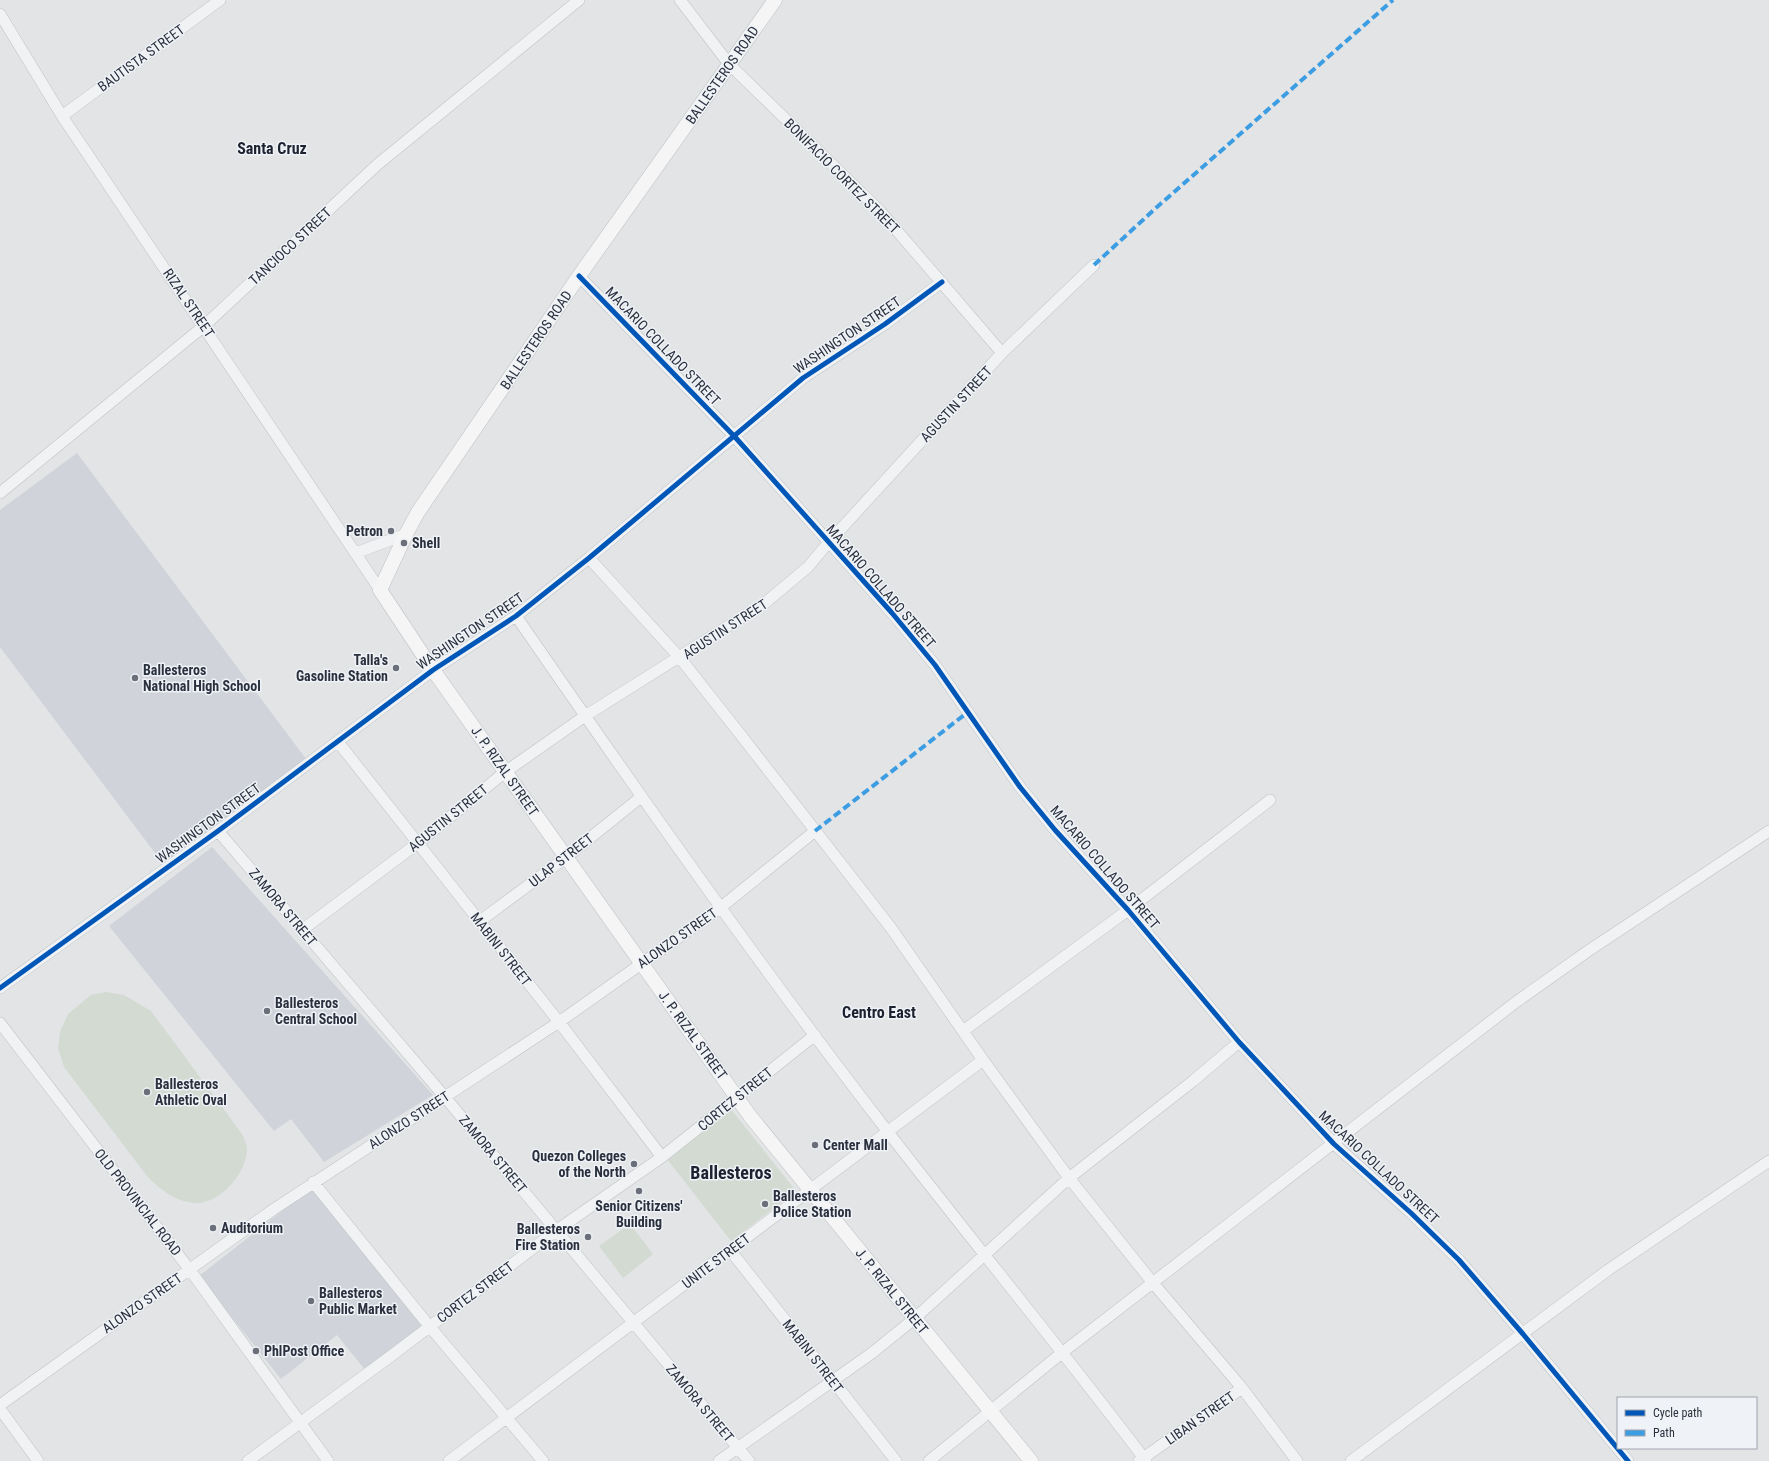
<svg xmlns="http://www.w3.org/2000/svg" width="1769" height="1461" font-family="'Roboto Condensed',sans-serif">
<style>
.built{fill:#d0d3d9}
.green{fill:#d2dad2}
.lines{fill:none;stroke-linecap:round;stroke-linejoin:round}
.minor-casing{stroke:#c0c2c4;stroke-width:12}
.major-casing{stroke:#bec1c4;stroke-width:15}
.minor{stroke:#f0f2f3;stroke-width:11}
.major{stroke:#f5f5f6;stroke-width:14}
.quiet{stroke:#3d9de3;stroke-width:4;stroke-dasharray:8 4;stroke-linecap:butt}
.cycleway-casing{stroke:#eff2f6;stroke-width:8}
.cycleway{stroke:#0057b8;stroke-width:5}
.poi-dot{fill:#6a6f79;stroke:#eff2f6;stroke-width:1.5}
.labels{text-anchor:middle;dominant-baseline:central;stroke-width:3;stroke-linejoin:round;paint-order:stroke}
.street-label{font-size:14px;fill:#2a303e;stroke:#eff2f6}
.poi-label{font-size:14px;font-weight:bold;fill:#2a303e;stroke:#eff2f6;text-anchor:start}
.quarter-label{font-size:16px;font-weight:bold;fill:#1c222f;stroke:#eff2f6}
.district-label{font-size:18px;font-weight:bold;fill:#1c222f;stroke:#eff2f6}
</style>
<rect width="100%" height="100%" fill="#e2e4e6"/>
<!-- built -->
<path class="built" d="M77,453L309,763L164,865L0,647V510Z
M212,847L433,1095L324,1162L291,1119L274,1131L109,926Z
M313,1187L423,1326L366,1371L337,1335L281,1379L199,1276Z"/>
<!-- green -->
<path class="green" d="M106,992L124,995L151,1011L242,1134C244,1139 247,1144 247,1149C247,1172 221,1203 197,1203C176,1203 160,1189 147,1176L64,1067L58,1048L60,1032L68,1014L91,995Z
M730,1108L796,1191L731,1241L667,1159Z
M630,1224L653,1254L623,1278L599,1246Z"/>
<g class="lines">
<!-- minor casing -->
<g class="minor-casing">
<path id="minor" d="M680,0L729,64L880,211L1002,353
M0,14L62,116L380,590
M62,116L220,0
M579,276L735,437L892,613L935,665L1020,787L1055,830L1128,910L1239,1042L1334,1144L1411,1213L1459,1260L1523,1334L1628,1461
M0,493L204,326L378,164L579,0
M356,553L406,534
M589,558L680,658L740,734L891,928L983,1060L1069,1178L1153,1283L1242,1388L1297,1461
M516,616C636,790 758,964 888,1132C973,1242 1062,1350 1146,1461
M338,742L559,1022L662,1157
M218,831L444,1096L749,1461
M480,921L565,858L641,797
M302,930L418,843L505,772L585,716L765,603L808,567L828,543L1002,353L1094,265
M0,988L218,831L433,670L516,616L589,558L803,378L885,324L942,282
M0,1023L190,1270L328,1461
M963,1031L1128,910L1270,800
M313,1182L430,1327L543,1461
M730,1250L896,1461
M0,1405L274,1209L559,1022L641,964L720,908L815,831
M0,1409L38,1461
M248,1461L391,1356L557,1230L662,1157L815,1035
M449,1461L983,1060
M719,1461L872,1353L914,1319L1069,1178L1193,1081L1239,1042
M929,1461L1063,1352L1516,1002L1588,951L1769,831
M1139,1461L1242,1388
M1351,1461L1608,1270L1769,1161"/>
</g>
<!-- major casing -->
<g class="major-casing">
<path id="major" d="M775,0L579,276L418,512L406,534L380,590L433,670L750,1116L1031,1461"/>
</g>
<!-- minor -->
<use href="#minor" class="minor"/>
<!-- major -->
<use href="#major" class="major"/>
<!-- quiet -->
<path class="quiet" d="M1094,265L1157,207L1393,0
M815,831L968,712"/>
<!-- cycleway casing -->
<g class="cycleway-casing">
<path id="cycleway" d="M579,276L735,437L892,613L935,665L1020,787L1055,830L1128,910L1239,1042L1334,1144L1411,1213L1459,1260L1523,1334L1628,1461
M0,988L218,831L433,670L516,616L589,558L803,378L885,324L942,282"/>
</g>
<!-- cycleway -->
<use href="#cycleway" class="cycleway"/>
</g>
<!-- markers -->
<g class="poi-dot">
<circle cx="391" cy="531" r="4"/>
<circle cx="404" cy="543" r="4"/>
<circle cx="396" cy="668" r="4"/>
<circle cx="135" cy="678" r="4"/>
<circle cx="267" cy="1011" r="4"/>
<circle cx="147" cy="1092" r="4"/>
<circle cx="815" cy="1145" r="4"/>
<circle cx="634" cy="1164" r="4"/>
<circle cx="639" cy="1191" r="4"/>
<circle cx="765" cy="1204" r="4"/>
<circle cx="213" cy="1228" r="4"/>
<circle cx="588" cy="1237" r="4"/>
<circle cx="311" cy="1301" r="4"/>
<circle cx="256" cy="1351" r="4"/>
</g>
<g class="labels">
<!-- street labels -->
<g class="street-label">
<text transform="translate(141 58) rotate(-36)">BAUTISTA STREET</text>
<text transform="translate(722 75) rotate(-55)">BALLESTEROS ROAD</text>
<text transform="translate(842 176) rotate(45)">BONIFACIO CORTEZ STREET</text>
<text transform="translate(290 246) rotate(-43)">TANCIOCO STREET</text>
<text transform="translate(189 303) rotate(56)">RIZAL STREET</text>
<text transform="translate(847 335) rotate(-34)">WASHINGTON STREET</text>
<text transform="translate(536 340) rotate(-56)">BALLESTEROS ROAD</text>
<text transform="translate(663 346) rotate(46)">MACARIO COLLADO STREET</text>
<text transform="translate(956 404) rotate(-47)">AGUSTIN STREET</text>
<text transform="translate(881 586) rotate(49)">MACARIO COLLADO STREET</text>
<text transform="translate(725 629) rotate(-33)">AGUSTIN STREET</text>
<text transform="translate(470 631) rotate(-34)">WASHINGTON STREET</text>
<text transform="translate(505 771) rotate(55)">J. P. RIZAL STREET</text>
<text transform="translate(448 818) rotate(-39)">AGUSTIN STREET</text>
<text transform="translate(208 823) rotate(-36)">WASHINGTON STREET</text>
<text transform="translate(561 860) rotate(-38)">ULAP STREET</text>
<text transform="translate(1105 867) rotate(49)">MACARIO COLLADO STREET</text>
<text transform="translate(283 907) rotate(50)">ZAMORA STREET</text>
<text transform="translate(677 938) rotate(-35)">ALONZO STREET</text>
<text transform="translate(501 949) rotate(52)">MABINI STREET</text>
<text transform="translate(693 1035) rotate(54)">J. P. RIZAL STREET</text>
<text transform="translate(735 1099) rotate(-39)">CORTEZ STREET</text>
<text transform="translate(409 1120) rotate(-33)">ALONZO STREET</text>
<text transform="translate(493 1154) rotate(50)">ZAMORA STREET</text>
<text transform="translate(1379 1167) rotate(43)">MACARIO COLLADO STREET</text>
<text transform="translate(138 1202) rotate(52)">OLD PROVINCIAL ROAD</text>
<text transform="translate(716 1261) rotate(-37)">UNITE STREET</text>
<text transform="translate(892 1291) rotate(51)">J. P. RIZAL STREET</text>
<text transform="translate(475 1292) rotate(-37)">CORTEZ STREET</text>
<text transform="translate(142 1303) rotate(-35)">ALONZO STREET</text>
<text transform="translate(813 1356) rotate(52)">MABINI STREET</text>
<text transform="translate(700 1403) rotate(50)">ZAMORA STREET</text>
<text transform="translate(1200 1418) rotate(-35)">LIBAN STREET</text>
</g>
<!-- poi labels -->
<g class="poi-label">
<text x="383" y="531" text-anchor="end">Petron</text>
<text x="412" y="543">Shell</text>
<text x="388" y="660" text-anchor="end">Talla's<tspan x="388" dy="16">Gasoline Station</tspan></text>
<text x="143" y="670">Ballesteros<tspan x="143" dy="16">National High School</tspan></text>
<text x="275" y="1003">Ballesteros<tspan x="275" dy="16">Central School</tspan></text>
<text x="155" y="1084">Ballesteros<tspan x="155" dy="16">Athletic Oval</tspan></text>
<text x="823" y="1145">Center Mall</text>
<text x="626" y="1156" text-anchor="end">Quezon Colleges<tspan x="626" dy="16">of the North</tspan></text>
<text x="773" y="1196">Ballesteros<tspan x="773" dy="16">Police Station</tspan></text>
<text x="639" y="1206" text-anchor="middle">Senior Citizens'<tspan x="639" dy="16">Building</tspan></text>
<text x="221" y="1228">Auditorium</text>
<text x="580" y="1229" text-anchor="end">Ballesteros<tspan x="580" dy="16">Fire Station</tspan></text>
<text x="319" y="1293">Ballesteros<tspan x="319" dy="16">Public Market</tspan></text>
<text x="264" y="1351">PhlPost Office</text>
</g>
<!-- quarter labels -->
<g class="quarter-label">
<text x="272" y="148">Santa Cruz</text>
<text x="879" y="1012">Centro East</text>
</g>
<!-- district labels -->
<g class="district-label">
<text x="731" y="1172">Ballesteros</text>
</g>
</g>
<!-- legend -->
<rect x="1617" y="1397" width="140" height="52" fill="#eff2f6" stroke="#a0a4ac"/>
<rect x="1625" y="1410" width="20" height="6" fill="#0057b8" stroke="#a0a4ac"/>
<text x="1653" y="1417" font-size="12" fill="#2a303e">Cycle path</text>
<rect x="1625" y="1430" width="20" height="6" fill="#3d9de3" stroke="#a0a4ac"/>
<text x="1653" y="1437" font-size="12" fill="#2a303e">Path</text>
</svg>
